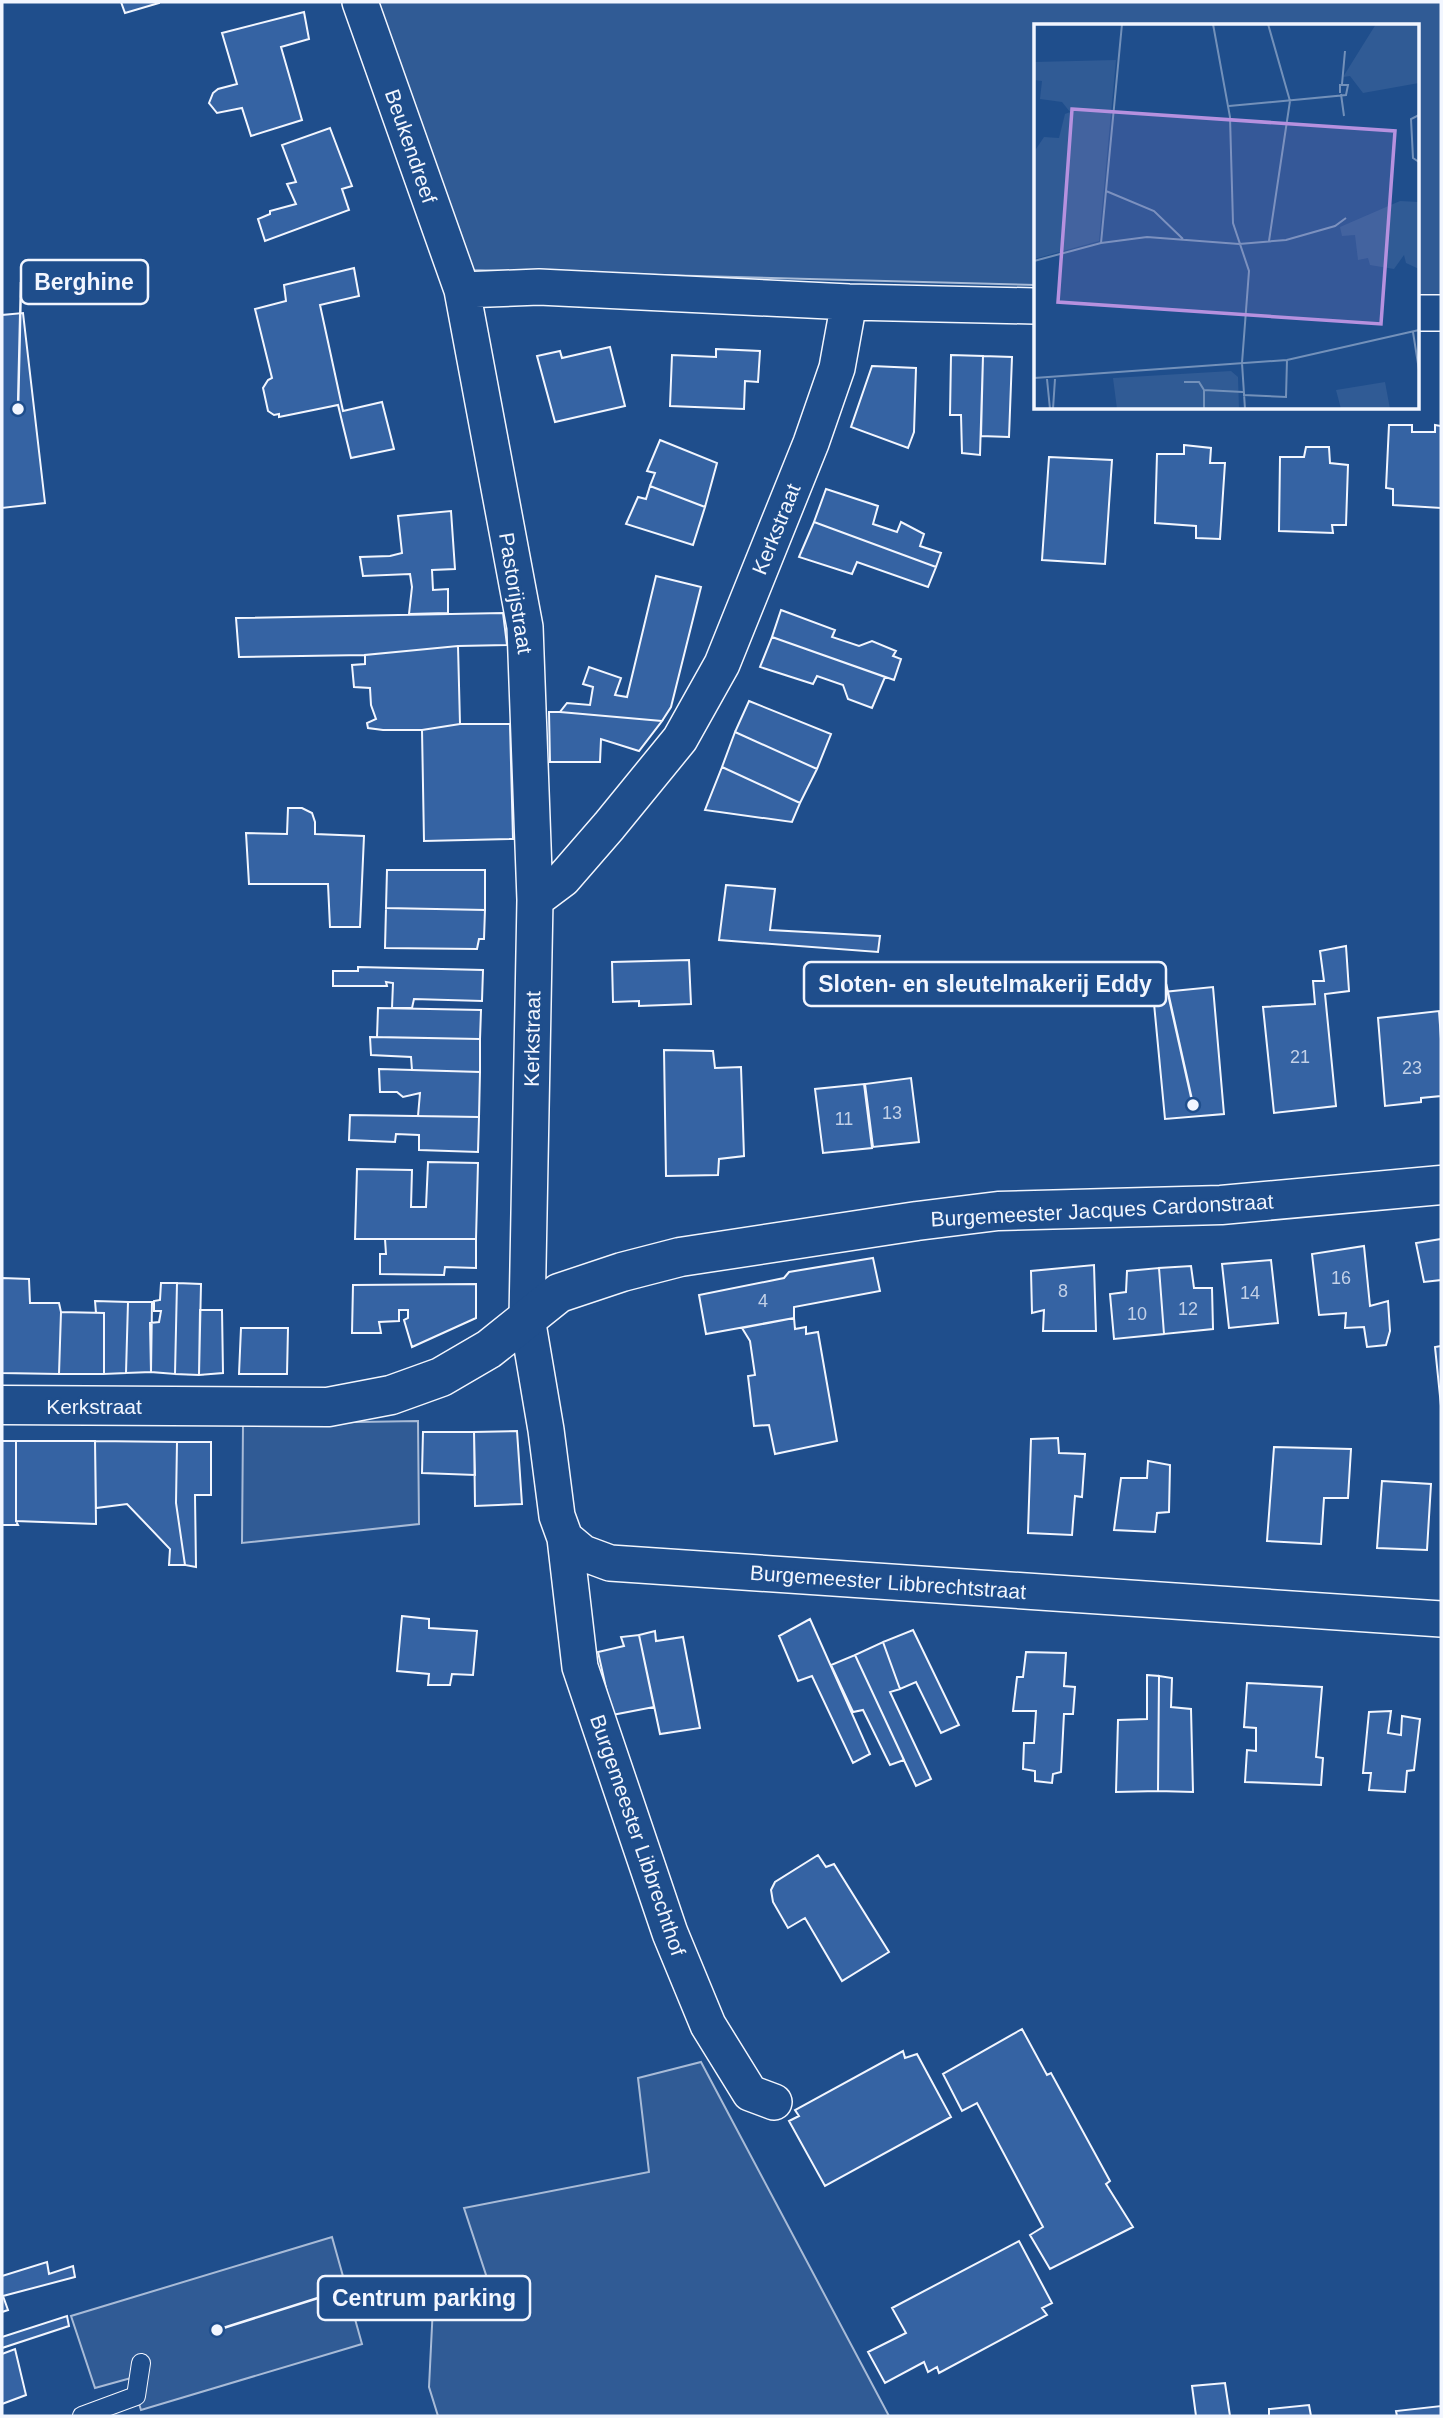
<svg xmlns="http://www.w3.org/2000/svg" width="1443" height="2418" font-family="Arial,sans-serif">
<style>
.built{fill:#305b95;stroke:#a8bbd7;stroke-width:2}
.building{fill:#3563a3;stroke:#f2f6ff;stroke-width:2}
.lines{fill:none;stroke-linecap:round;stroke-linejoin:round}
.service-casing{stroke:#f2f6ff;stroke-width:20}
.minor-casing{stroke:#f2f6ff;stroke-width:38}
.tertiary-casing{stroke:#f2f6ff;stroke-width:41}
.service{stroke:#1f4e8c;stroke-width:18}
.minor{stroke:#1f4e8c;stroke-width:35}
.tertiary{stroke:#1f4e8c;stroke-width:38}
.labels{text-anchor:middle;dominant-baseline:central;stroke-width:5;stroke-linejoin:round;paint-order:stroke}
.number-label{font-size:18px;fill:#c3d1e8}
.street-label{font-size:21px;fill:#f2f6ff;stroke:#1f4e8c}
.inset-road{fill:none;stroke:#7391ba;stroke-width:2}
.view{fill:#b691df;fill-opacity:0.15;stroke:#b691df;stroke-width:3.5}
.inset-edge{fill:none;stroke:#f2f6ff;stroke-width:3.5}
.leader{fill:none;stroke:#f2f6ff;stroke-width:2.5}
.callout-dot{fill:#f2f6ff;stroke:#1f4e8c;stroke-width:2.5}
.callout{fill:#1f4e8c;stroke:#f2f6ff;stroke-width:2.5}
.callout-label{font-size:23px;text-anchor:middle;font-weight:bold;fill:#f2f6ff}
</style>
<rect width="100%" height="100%" fill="#1f4e8c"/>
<!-- built -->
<path class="built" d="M378,2H1441V296H1417V26H1035V285L470,270Z
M418,1421L419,1524L242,1543L243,1424Z
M701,2062L889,2416H438L429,2387L433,2306L489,2284L464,2208L649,2172L638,2078Z
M332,2237L362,2344L141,2410L131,2378L95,2388L71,2316Z"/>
<!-- building -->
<path class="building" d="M121,2H159V3L125,13Z
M304,12L309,39L281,47L302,120L251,136L242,108L217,113L209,103L213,93L218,89L237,84L222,33Z
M330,128L352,186L342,189L349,210L265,241L258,219L270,214V211L296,204L287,184L296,182L282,145Z
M354,268L359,296L320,305L343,411L382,402L394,449L351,458L338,405L279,417V414L274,415L268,411L263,388L268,380L272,378L255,309L286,301L284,285Z
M23,313L45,503L2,508V315Z
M610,347L625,406L555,422L537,356L560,351L562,358Z
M716,349L760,351L758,382L745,381L744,409L670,406L672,355L716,357Z
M951,355L983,356L980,455L962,453L961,415H950Z
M983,356L1012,357L1009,437L981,436Z
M872,366L916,368L914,432L908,448L851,427Z
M1389,425H1412V432H1435V425L1441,426V508L1393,505V489L1386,488Z
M660,440L717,463L705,507L650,486L655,473L647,471Z
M1184,445L1211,448L1210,463H1225L1220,539L1196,538V526L1155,523L1157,454H1184Z
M1306,447H1329L1330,463L1348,465L1346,525H1332L1333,533L1279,531L1280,457H1304Z
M1049,457L1112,460L1105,564L1042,560Z
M650,486L705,507L693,545L626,524L638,497L646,499Z
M826,489L878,506L873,524L897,532L901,522L924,534L920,546L941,553L936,567L814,522Z
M451,511L455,569L432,570L433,590L448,589V613L409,614L412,587L410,574L363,576L360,557L390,556L402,553L398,516Z
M814,522L936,567L928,587L857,562L852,574L799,557Z
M656,576L701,587L671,707L662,721L560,712L567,703L590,705L593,687L583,684L589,667L621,678L615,695L627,697Z
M781,610L835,630L832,637L859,646L872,641L896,651L893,656L901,659L894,680L772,637Z
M503,613L507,645L458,646L365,655L239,657L236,618Z
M772,637L885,677L872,708L848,699L843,685L817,676L813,684L760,667Z
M458,646L460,724L422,730H383L368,728L367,723L376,719L371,705L370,688L354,687L352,665L365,664V655Z
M749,701L831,734L817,769L735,732Z
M549,712H560L662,721L639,751L601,739L600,762H550Z
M460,724H510L513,839L424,841L422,730Z
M735,732L817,769L800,803L722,767Z
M722,767L800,803L792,822L705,810Z
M288,808H302L312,813L315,822V834L364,836L360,927H330L328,884H249L246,833L287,834Z
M387,870H485V910L386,908Z
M726,885L775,889L770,930L880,936L878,952L719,940Z
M386,908L485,910L484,939H479L477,949L385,948Z
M1346,946L1349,991L1325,994L1336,1106L1274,1113L1263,1007L1315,1004L1313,981H1324L1320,951Z
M689,960L691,1004L639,1006V1001L613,1002L612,962Z
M358,967L483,970L482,1001L414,999L412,1008H392L393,983L386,982L387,986H333V971H358Z
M1213,987L1224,1114L1165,1119L1153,993Z
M378,1008L481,1010L480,1039L377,1037Z
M1439,1011L1441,1039V1096L1421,1098V1102L1385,1106L1378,1018Z
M370,1037L480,1039V1072L412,1070L411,1057L371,1055Z
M664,1050L713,1051L715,1068L741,1067L744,1156L719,1159L718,1175L666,1176Z
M379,1069L480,1072L479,1117L418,1116L420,1093L403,1097L397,1092H380Z
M911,1078L919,1142L873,1147L865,1084Z
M864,1084L872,1148L823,1153L815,1089Z
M350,1115L479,1117L478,1152L419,1150V1135L396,1134L395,1142L349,1140Z
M428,1162L478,1163L476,1239H355L357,1169L412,1170L411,1207H426Z
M385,1239H476V1268L445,1267L444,1275L380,1274V1254H386Z
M1441,1239V1280L1424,1282L1416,1243Z
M1364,1246L1370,1306L1388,1301L1390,1331L1386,1345L1367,1347L1364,1327L1345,1328L1346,1313L1319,1315L1312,1254Z
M873,1258L880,1291L794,1307V1318L706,1334L699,1295L784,1278L789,1272Z
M1271,1260L1278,1323L1229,1328L1222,1264Z
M1094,1265L1096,1331H1043L1044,1310L1032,1313L1031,1271Z
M1191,1266L1194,1288H1212L1213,1329L1164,1334L1159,1268Z
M1159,1268L1164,1334L1114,1339L1110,1294L1126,1292L1127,1271Z
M2,1278L29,1279L30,1303H59L61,1312L59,1374L2,1373Z
M161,1283H177L175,1374L151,1372L150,1323L159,1322L161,1311H154V1301L160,1300Z
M177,1283L201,1284L199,1375L175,1374Z
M476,1284V1318L412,1347L404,1320L408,1318V1310H399V1321L379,1322L381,1333H352L353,1285Z
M95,1301L128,1302L126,1373L104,1374V1313H96Z
M128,1302H152L151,1372L126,1373Z
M200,1310H222L223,1373L199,1375Z
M61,1312L104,1313V1374H59Z
M794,1318L795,1329L806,1327V1334L818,1332L837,1441L775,1454L769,1425L754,1426L748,1376L755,1375L750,1341L742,1328Z
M241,1328H288L287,1374H239Z
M1441,1346V1406L1435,1347Z
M517,1431L522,1504L475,1506L474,1432Z
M423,1432H474L475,1475L422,1473Z
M1058,1438L1059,1453L1085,1454L1082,1497L1075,1496L1072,1535L1028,1533L1031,1439Z
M2,1441H16V1521L18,1525H2Z
M16,1441H95L96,1524L16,1521Z
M95,1441L177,1442L176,1503L185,1565H169L170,1549L127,1504L96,1508Z
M177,1442H211V1495H195L196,1567L185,1565L176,1503Z
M1274,1447L1351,1449L1348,1498H1324L1321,1544L1267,1541Z
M1148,1461L1170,1465L1169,1512L1157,1513L1155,1532L1114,1530L1121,1478H1147Z
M1382,1481L1431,1484L1427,1550L1377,1548Z
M402,1616L429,1619V1628L477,1631L473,1675L452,1674L450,1685H428L429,1674L397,1671Z
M810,1619L870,1754L853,1763L812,1676L798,1681L779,1636Z
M913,1630L959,1725L941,1733L916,1682L900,1689L883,1642Z
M655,1631L656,1641L683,1637L700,1728L660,1734L639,1635Z
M639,1635L654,1707L612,1715L598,1652L624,1646L621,1637Z
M883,1642L900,1689L890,1692L931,1779L916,1786L855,1655Z
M1026,1652L1066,1653L1064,1686L1075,1687L1073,1714H1064L1061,1772L1053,1774L1052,1783L1035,1781V1771L1023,1769L1024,1743H1034L1036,1711H1013L1017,1677H1023Z
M855,1655L904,1760L890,1765L863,1710L853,1712L831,1665Z
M1147,1675L1159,1676L1158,1791L1116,1792L1118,1720L1147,1719Z
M1159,1676L1172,1678L1171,1707L1191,1709L1193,1792L1158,1791Z
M1247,1683L1322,1687L1316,1757L1323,1758L1321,1785L1245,1782L1247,1750L1256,1751V1728L1244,1727Z
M1391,1711L1388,1733L1401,1735L1402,1716L1420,1719L1414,1770L1407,1771L1405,1792L1369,1790L1371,1773H1363L1369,1712Z
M818,1855L826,1867L834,1864L889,1952L842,1981L805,1918L788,1928L773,1902L771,1890L775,1882Z
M1022,2029L1047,2075L1051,2073L1110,2181L1106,2184L1133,2227L1050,2269L1030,2235L1043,2227L977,2103L962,2111L943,2074Z
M903,2051L905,2058L917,2054L951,2117L825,2186L789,2121L799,2116L795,2110Z
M1019,2241L1052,2303L1042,2308L1047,2315L939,2373L937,2367L928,2372L924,2362L885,2383L868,2352L906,2333L892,2308Z
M47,2262L49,2274L73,2266L75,2277L3,2296L8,2310L2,2312V2276Z
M67,2316L69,2326L2,2348V2337Z
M15,2349L26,2395L2,2404V2354Z
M1225,2383L1230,2416H1196L1192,2386Z
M1309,2405L1311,2416H1269V2409Z
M1441,2406V2416H1397L1396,2411Z"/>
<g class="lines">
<!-- service casing -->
<g class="service-casing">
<path id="service" d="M82,2416L136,2396L141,2363"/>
</g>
<!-- minor casing -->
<g class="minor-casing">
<path id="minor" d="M360,2L462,290L525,627L535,900L527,1318L546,1430L557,1516L565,1538L583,1553L610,1563L1441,1619
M462,290L539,287L849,302L1035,306
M1417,313H1441
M535,900L563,879L609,826L680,739L722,664L811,443L837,368L849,302
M565,1538L580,1667L670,1933L708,2025L750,2093L774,2102"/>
</g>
<!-- tertiary casing -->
<g class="tertiary-casing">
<path id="tertiary" d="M2,1405L328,1407L391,1395L441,1377L489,1349L559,1293L622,1272L680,1257L917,1221L998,1211L1221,1205L1441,1185"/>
</g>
<!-- service -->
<use href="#service" class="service"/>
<!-- minor -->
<use href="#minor" class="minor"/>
<!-- tertiary -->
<use href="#tertiary" class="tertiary"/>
</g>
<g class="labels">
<!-- number labels -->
<g class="number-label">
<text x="1300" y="1057">21</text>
<text x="1412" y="1068">23</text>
<text x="892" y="1113">13</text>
<text x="844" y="1119">11</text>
<text x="1341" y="1278">16</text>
<text x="1063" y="1291">8</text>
<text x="1250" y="1293">14</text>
<text x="763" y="1301">4</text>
<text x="1188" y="1309">12</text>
<text x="1137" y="1314">10</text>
</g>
<!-- street labels -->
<g class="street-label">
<text transform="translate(411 146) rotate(71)">Beukendreef</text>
<text transform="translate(776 529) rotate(-68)">Kerkstraat</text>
<text transform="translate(516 593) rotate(81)">Pastorijstraat</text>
<text transform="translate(532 1039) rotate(-89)">Kerkstraat</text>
<text transform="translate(1102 1210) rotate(-3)">Burgemeester Jacques Cardonstraat</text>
<text x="94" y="1406">Kerkstraat</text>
<text transform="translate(888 1582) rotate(4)">Burgemeester Libbrechtstraat</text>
<text transform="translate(638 1835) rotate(71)">Burgemeester Libbrechthof</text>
</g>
</g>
<!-- overview -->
<g transform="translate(1034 24)">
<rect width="385" height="385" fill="#1f4e8c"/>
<path d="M342,0H385V59L329,69L316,52L309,53ZM82,36L65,217L0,235V128L10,113L25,114L31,90L36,88L28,78L6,75L8,57L0,56V38ZM366,177L385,178V245L372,239L370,231L360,245L336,241L334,234L324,236L321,211L308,212L306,203ZM197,347L204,353L205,385H83L79,354ZM351,358L356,385H307L302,366Z" fill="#305b95"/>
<path class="inset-road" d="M179,0L196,93L199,199L215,247L208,339L211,385M234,0L256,77L235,217M308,60L311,27M307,70L310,92M195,82L312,71L314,61H306V69M385,91L377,95L379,134L385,138M72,167L120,187L149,215M67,219L88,0M0,237L67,219L113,213L205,220L252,216L301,202L312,194M379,308L385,346M0,354L253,336L385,306M13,355L16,385M150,358H165L170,366M209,371L252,373L253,336M19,385L21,355M170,385V366L209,368"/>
<path class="view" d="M38,85L361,107L347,300L24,278Z"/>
<rect width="385" height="385" class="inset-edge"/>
</g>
<!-- callouts -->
<path class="leader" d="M18 409L21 282M1193 1105L1166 984M217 2330L318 2298"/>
<g class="callout-dot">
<circle cx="18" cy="409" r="7"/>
<circle cx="1193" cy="1105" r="7"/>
<circle cx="217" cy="2330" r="7"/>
</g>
<g class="callout">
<rect x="21" y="260" width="127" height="44" rx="7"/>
<rect x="804" y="962" width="362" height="44" rx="7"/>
<rect x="318" y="2276" width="212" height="44" rx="7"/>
</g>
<g class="callout-label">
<text x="84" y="290">Berghine</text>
<text x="985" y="992">Sloten- en sleutelmakerij Eddy</text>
<text x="424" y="2306">Centrum parking</text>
</g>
<!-- border -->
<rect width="1443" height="2418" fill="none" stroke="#f2f6ff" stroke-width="7"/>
</svg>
